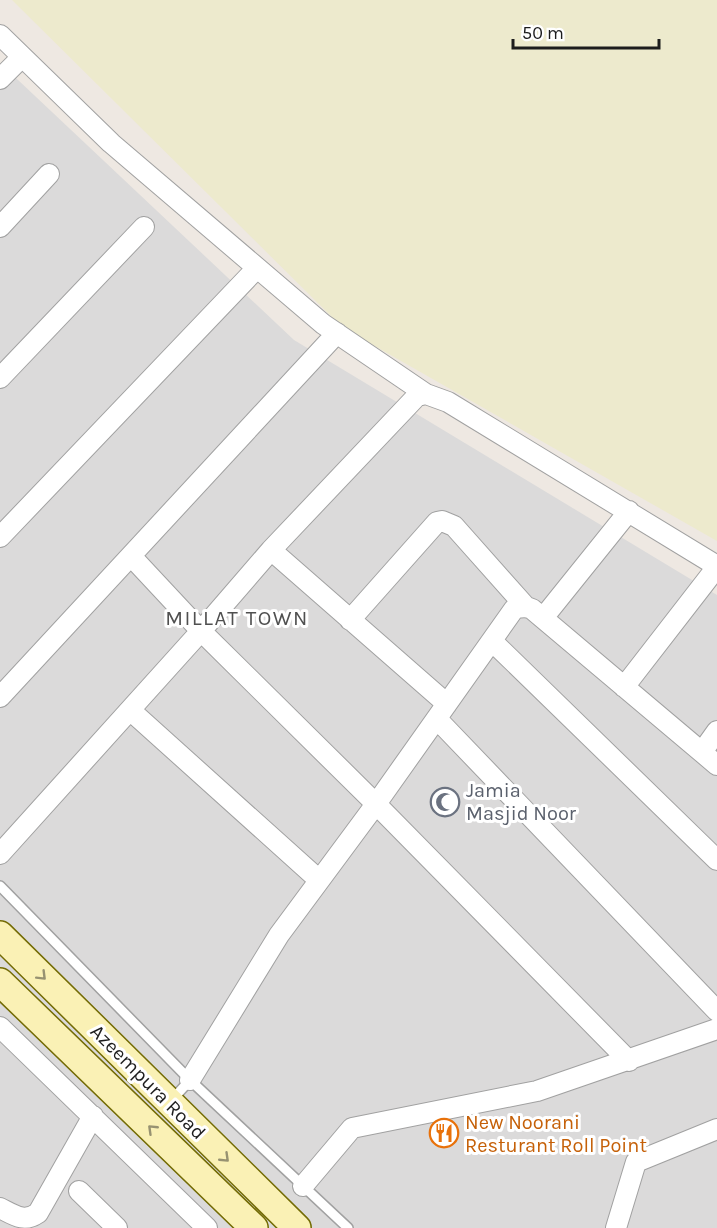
<svg xmlns="http://www.w3.org/2000/svg" width="717" height="1228" font-family="Karla,sans-serif">
<style>
.residential{fill:#dbdada}
.farmland{fill:#edeacd}
.lines{fill:none;stroke-linecap:round;stroke-linejoin:round}
.lane-casing{stroke:#a1a1a1;stroke-width:12}
.street-casing{stroke:#a1a1a1;stroke-width:22}
.secondary-casing{stroke:#736b04;stroke-width:30}
.lane{stroke:#fff;stroke-width:9}
.street{stroke:#fff;stroke-width:20}
.secondary{stroke:#faf1b5;stroke-width:27}
.oneway{stroke:#979271}
.labels{text-anchor:middle;dominant-baseline:central;stroke-width:6;stroke-linejoin:round;paint-order:stroke}
.worship-label{font-size:20px;fill:#5b616d;stroke:#fff;text-anchor:start}
.street-label{font-size:20px;fill:#1d1d1d;stroke:#fff}
.food-label{font-size:20px;fill:#c56008;stroke:#fff;text-anchor:start}
.neighbourhood-label{font-size:21px;letter-spacing:1.5px;fill:#505050;stroke:#fff}
</style>
<rect width="100%" height="100%" fill="#eee8e2"/>
<!-- residential -->
<path class="residential" d="M0,63L294,340L717,595V1228H0Z"/>
<!-- farmland -->
<path class="farmland" d="M12,0H717V541L343,328Z"/>
<g class="lines">
<!-- lane casing -->
<g class="lane-casing">
<path id="lane" d="M0,886L190,1080L171,1101
M190,1080L348,1228"/>
</g>
<!-- street casing -->
<g class="street-casing">
<path id="street" d="M0,35L111,143L323,324L426,394L448,402L717,566
M0,79L22,57
M0,227L49,174
M0,378L144,227
M0,537L257,268
M271,550L447,704
M131,556L201,631L271,550L417,396L426,394
M543,618L629,511
M350,620L437,522L442,521L454,526L526,607
M492,641L717,860
M624,687L717,567
M0,697L337,333
M130,710L319,880
M437,719L717,1011
M702,752L717,731
M0,854L201,631L376,804L279,935L190,1080
M0,1027L207,1228
M629,1061L376,804L514,609C521,607 526,606 532,609L717,765
M303,1186L352,1128L537,1091L717,1029
M79,1191L117,1228
M0,1208C14,1215 24,1223 38,1213L93,1116
M616,1228L636,1162L717,1129"/>
</g>
<!-- secondary casing -->
<g class="secondary-casing">
<path id="secondary" d="M0,935L297,1228
M0,982L254,1228"/>
</g>
<!-- lane -->
<use href="#lane" class="lane"/>
<!-- street -->
<use href="#street" class="street"/>
<!-- secondary -->
<use href="#secondary" class="secondary"/>
</g>
<!-- one-way arrows -->
<defs><path id="oneway-chevron" d="M-2-3.5L2.5 0L-2 3.5" fill="none" stroke-width="1.6" stroke-linecap="round" stroke-linejoin="round" transform="scale(1.5)"/></defs>
<g class="oneway">
<use href="#oneway-chevron" transform="translate(42 976) rotate(45)"/>
<use href="#oneway-chevron" transform="translate(152 1129) rotate(-136)"/>
<use href="#oneway-chevron" transform="translate(225 1158) rotate(44)"/>
</g>
<!-- icons -->
<defs>
<g id="mosque-ring" transform="scale(1.5)"><circle r="9.5" fill="#fff" stroke="#6b7280" stroke-width="1.5"/><path d="M3.5-4.9A6 6 0 1 0 3.5 4.9A5 5 0 1 1 3.5-4.9Z" fill="#6b7280"/></g>
<g id="restaurant-ring" transform="scale(1.5)"><circle r="9.5" fill="#fff" stroke="#e8710a" stroke-width="1.5"/><path d="M-5-6h1v4h1v-4h1v4h1v-4h1v5L-1.5 .5V6h-2V.5L-5-1ZM5-6V6H3V1.5H1.5Q1.5-4 5-6Z" fill="#e8710a"/></g>
</defs>
<g fill-rule="evenodd">
<use href="#mosque-ring" x="445" y="802"/>
<use href="#restaurant-ring" x="444" y="1133"/>
</g>
<g class="labels">
<!-- worship labels -->
<g class="worship-label">
<text x="466" y="790">Jamia<tspan x="466" dy="23">Masjid Noor</tspan></text>
</g>
<!-- street labels -->
<g class="street-label">
<text transform="translate(148 1082) rotate(45)">Azeempura Road</text>
</g>
<!-- food labels -->
<g class="food-label">
<text x="465" y="1122">New Noorani<tspan x="465" dy="23">Resturant Roll Point</tspan></text>
</g>
<!-- neighbourhood labels -->
<g class="neighbourhood-label">
<text x="237" y="618">MILLAT TOWN</text>
</g>
</g>
<!-- scale -->
<path d="M513 39v9h146v-9" fill="none" stroke="#1d1d1d" stroke-width="3"/>
<text x="522" y="39" font-size="18" fill="#1d1d1d" stroke="#ffffff" stroke-width="4.5" paint-order="stroke">50 m</text>
</svg>
